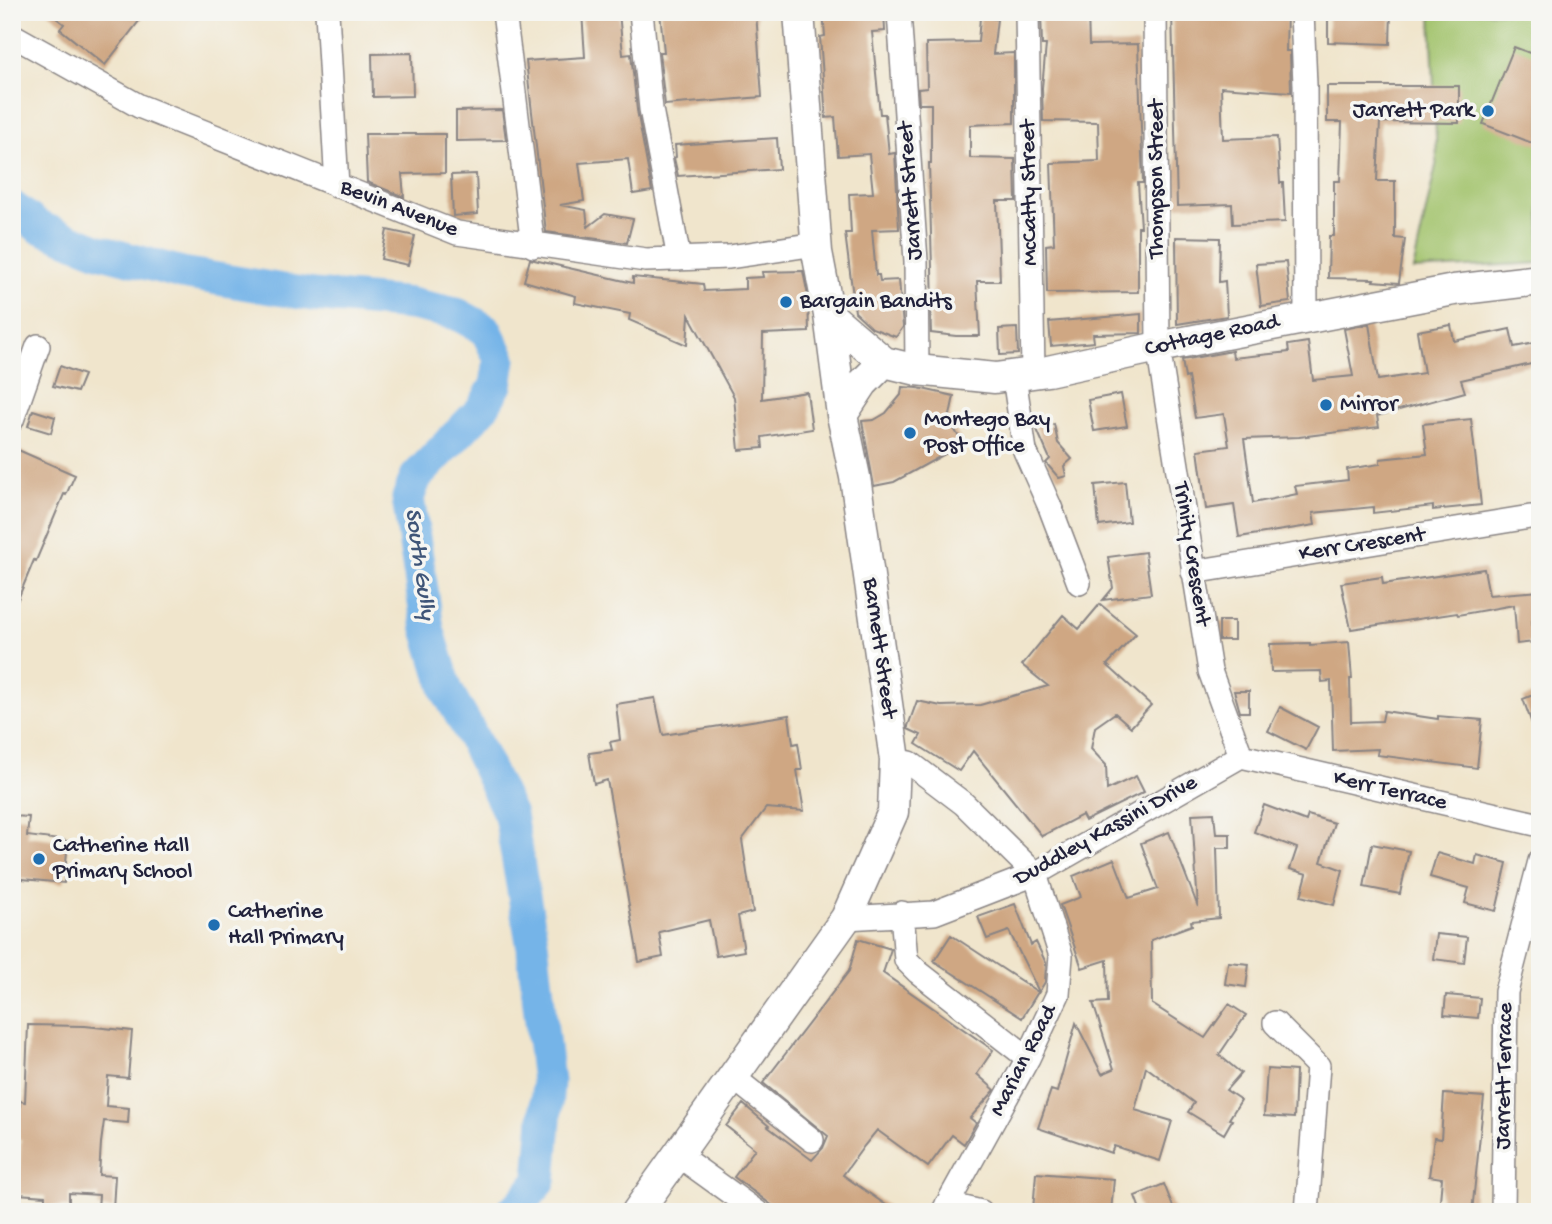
<svg xmlns="http://www.w3.org/2000/svg" width="1552" height="1224" font-family="'Gochi Hand',sans-serif">
<style>
.green{fill:#a2c36c;stroke:#627254;stroke-width:2}
.lines{fill:none;stroke-linecap:round;stroke-linejoin:round}
.river{stroke:#74b4e8;stroke-width:33}
.building{fill:#cfa783}
.minor-casing{stroke:#898484;stroke-width:26}
.major-casing{stroke:#898484;stroke-width:33}
.minor{stroke:#fff;stroke-width:23}
.major{stroke:#fff;stroke-width:30}
.poi-dot{fill:#1f6fb2;stroke:#f6f6f2;stroke-width:2.5}
.labels{text-anchor:middle;dominant-baseline:central;stroke-width:7;stroke-linejoin:round;paint-order:stroke}
.poi-label{font-size:23px;fill:#22223b;stroke:#f6f6f2;text-anchor:start}
.street-label{font-size:23px;fill:#22223b;stroke:#f6f6f2}
.water-label{font-size:24px;font-style:italic;fill:#3f5578;stroke:#f6f6f2}
</style>
<rect width="100%" height="100%" fill="#f6f6f2"/>
<filter id="ink" filterUnits="userSpaceOnUse"><feTurbulence type="fractalNoise" baseFrequency=".0143" numOctaves="2"/><feDisplacementMap in="SourceGraphic" scale="14" xChannelSelector="R" yChannelSelector="G"/><feConvolveMatrix kernelMatrix="1 2 1 2 8 2 1 2 1" color-interpolation-filters="sRGB"/></filter>
<filter id="wash" filterUnits="userSpaceOnUse"><feTurbulence type="fractalNoise" baseFrequency=".00686" numOctaves="4" result="noise"/><feDisplacementMap in="SourceGraphic" scale="28" xChannelSelector="R" yChannelSelector="G"/><feGaussianBlur stdDeviation="1.57" result="paint"/><feColorMatrix in="noise" values="0 0 0 0 0 0 0 0 0 0 0 0 0 0 0 0 0 1.4 0 .05"/><feComposite in="paint" operator="in"/></filter>
<g filter="url(#wash)">
<rect width="100%" height="100%" fill="#f0e5cc"/>
<!-- green -->
<path class="green" d="M1431,12H1540V263L1413,270L1437,161Z"/>
<g class="lines">
<!-- river -->
<path class="river" d="M12,207L39,227L99,251L182,273L313,295L411,304L457,314L486,330L500,359L496,385L482,409L416,477L408,498L428,629L447,691L469,730L510,815L532,942L548,1082L540,1181L520,1205L511,1212"/>
</g>
<g id="blocks">
<!-- building -->
<path class="building" d="M48,12H146L105,65L60,29L64,24Z
M582,12H619L623,55L631,54L637,110L652,191L633,194L628,159L579,163L584,201L560,205L586,210L588,227L605,214L633,219L627,243L546,232L526,61L585,57Z
M660,12H756L762,97L665,105L659,52H664Z
M823,12H884L885,31L872,32L880,114H885L889,154L895,153L899,229L872,230L876,275H879L880,281L899,280L903,327L896,337L872,328L855,312L845,233H851L849,194L873,193L869,154L838,156L835,117L826,118L820,37L825,36Z
M1041,12H1088L1089,45L1138,44L1143,183H1138L1141,227H1138V292L1047,293L1046,245L1054,244L1051,163L1099,161L1098,122L1043,121L1042,88L1046,45H1042Z
M1172,12H1287L1286,51H1290L1291,92L1221,87L1223,139L1277,137L1280,183H1283L1285,222L1233,224L1232,204L1177,206Z
M1328,12H1391L1390,44L1328,42Z
M980,17L997,19L993,54L1014,53V123L970,125V158L1015,159L1016,201H997L1000,281H977L980,336H956L931,333L930,302L933,303L929,163H931V104H919L918,89L927,88L926,43L978,42Z
M1514,47L1540,57V146L1483,124Z
M412,53L413,96L373,97L372,54Z
M1327,86H1459V123L1380,122L1377,181H1395V238L1405,239L1399,283L1373,281L1374,279L1328,278L1329,236H1334V181H1340L1342,122H1327Z
M502,110L506,140L456,141V111Z
M365,134H445V173L402,174L404,197L367,182Z
M777,138L779,169L678,176L674,158L676,157L675,145Z
M476,174L478,214L453,216L451,175Z
M387,230L415,236L408,265L381,259Z
M1176,237L1220,238L1219,282L1225,281L1227,316L1177,324Z
M530,259L633,283V277L703,284L704,291L745,289V278L763,277L762,272L803,271L808,296L809,332L763,334L762,399L807,392L812,429L762,437L763,448L739,450L734,397L689,315L687,345L629,320L630,314L575,303L576,296L524,281Z
M1286,262L1290,302L1261,306L1256,264Z
M1141,314V333L1093,334L1094,342L1051,346L1049,322Z
M1369,324L1378,380L1424,373L1417,331L1451,325L1454,341L1510,329L1514,347L1540,342V362L1461,380L1465,392L1377,416L1379,427L1299,437L1244,439L1253,503L1297,494L1295,486L1348,480L1347,469L1380,464V459L1427,454L1423,424L1471,419L1481,505L1433,510V506L1373,513V507L1313,513L1315,525L1239,537L1234,505L1206,509L1198,450L1229,446L1224,414L1195,418L1188,377L1185,378L1182,360L1232,351L1233,358L1289,352L1288,345L1308,342L1313,380L1353,376L1344,329Z
M1017,328L1018,354L1000,355L999,329Z
M60,366L84,375L77,392L53,386Z
M902,387L918,388L954,396L949,420L963,444L894,482L874,486L862,421L874,420L886,413L901,395Z
M1121,394L1127,426L1094,431L1088,400Z
M33,410L55,417L51,433L28,426Z
M1036,417L1044,427L1054,424L1058,443L1072,459L1064,466L1066,476L1059,478L1046,463L1050,459L1035,425Z
M16,449L75,475L66,495L64,494L36,561L34,560L13,611L12,459Z
M1125,482L1129,522L1099,526L1095,485Z
M1145,552L1151,594L1103,600L1113,588L1108,557Z
M1484,569L1489,595L1540,591V620L1532,621L1534,642L1517,644L1514,605L1458,615L1457,613L1351,629L1341,583L1382,577L1383,584Z
M1100,604L1136,634L1107,665L1151,705L1131,727L1115,713L1095,727L1091,749L1106,765L1107,790L1136,776L1144,792L1085,821L1082,815L1042,836L973,751L959,771L916,744L921,735L908,729V726L917,701L941,706L980,705L1048,686L1022,665L1063,615L1079,629Z
M1219,621H1234V640H1219Z
M1349,642L1352,679H1350L1351,722L1382,721L1384,711L1438,719V716L1482,720L1477,768L1377,755L1378,749L1333,751L1331,681L1322,682L1321,671L1271,672L1270,644L1310,643V645Z
M1234,691H1249V712H1240Z
M1540,692V739L1538,740L1523,699Z
M655,698L663,735L789,715L793,744L798,743L802,770H797L804,811L766,808L742,840L753,912L738,916L744,951L716,956L709,920L659,932L663,957L639,962L607,780L594,784L589,753L612,750L610,742L620,740L616,704Z
M1280,707L1318,727L1306,750L1268,731Z
M1264,805L1306,821L1308,815L1334,823L1321,862L1343,870L1334,905L1301,896L1307,874L1290,869L1297,848L1254,832Z
M1214,813L1216,834H1230V848H1217L1219,918L1191,921L1192,925L1151,940L1152,1004L1205,1038L1229,1004L1246,1015L1219,1055L1241,1073L1226,1090L1241,1100L1229,1119L1232,1120L1224,1134L1188,1112L1194,1103L1146,1067L1135,1110L1172,1121L1160,1161L1114,1146L1111,1153L1038,1128L1051,1090L1057,1092L1076,1023L1102,1074L1114,1069L1093,1003L1108,1002L1107,960L1082,968L1060,905L1081,897L1073,876L1114,859L1129,898L1158,889L1141,843L1169,832L1198,907L1192,814Z
M12,816L29,817L27,836L68,841L64,883L12,878Z
M1372,844L1409,851L1400,894L1364,887Z
M1437,853L1475,864L1477,855L1507,863L1496,911L1465,903L1469,888L1430,877Z
M1015,904L1031,945L1036,942L1046,963L1045,982L1039,992L1009,931L987,939L978,917Z
M1436,934L1467,937L1464,963L1433,959Z
M951,935L1038,992L1022,1018L934,961Z
M858,939L891,949L883,973L993,1050L977,1074L995,1090L970,1118L976,1123L964,1144L952,1135L928,1167L877,1130L864,1146L843,1175L896,1212H781L734,1177L755,1149L726,1126L743,1104L769,1126L768,1127L812,1160L823,1148L828,1136L763,1083L849,971Z
M1228,962L1249,964L1246,987L1225,984Z
M1446,995L1480,998L1478,1018L1444,1015Z
M28,1025L85,1026L132,1031L128,1078L108,1076L106,1106L129,1108L128,1123L104,1121L101,1143L99,1175L115,1176L113,1209L98,1208L99,1195L69,1193V1207L45,1206V1196L18,1194L21,1140H18L20,1101L25,1102Z
M1267,1069L1296,1071L1294,1118L1264,1116Z
M1444,1094L1484,1097L1472,1212H1439L1442,1178L1429,1176L1434,1138L1441,1139Z
M1036,1173L1114,1179L1111,1212L1033,1210Z
M1164,1184L1175,1212H1141L1135,1196Z"/>
</g>
</g>
<g filter="url(#ink)">
<use href="#blocks" fill-opacity="0" stroke="#898484" stroke-width="2"/>
<g class="lines">
<!-- minor casing -->
<g class="minor-casing">
<path id="minor" d="M327,12L337,186
M504,12L533,246
M641,12L651,109L679,259
M899,12L916,261L917,370
M1027,12L1033,373
M1155,12L1158,347L1210,671L1241,756
M1302,12L1305,85L1306,317
M12,35L139,106L457,233L646,260L729,257L816,244
M1014,377L1025,451L1050,507L1079,583
M12,420L38,346
M1193,572L1530,517
M1241,756L1540,825
M895,760L910,763L964,804L1035,874L1061,956L1058,994L1028,1058L943,1212
M902,913L906,960L918,972L1028,1058
M846,918L934,913L1035,874L1241,756
M1275,1023L1318,1066L1307,1212
M734,1078L812,1140
M678,1155L757,1212
M947,1204L981,1212
M1503,1212L1506,992L1540,861"/>
</g>
<!-- major casing -->
<g class="major-casing">
<path id="major" d="M829,315L884,362L917,370L995,378L1048,371L1158,347L1454,290L1540,280
M842,415L863,383L884,362
M637,1212L846,918L893,812L895,760L855,477L842,415L829,315L817,252L799,12"/>
</g>
<!-- minor -->
<use href="#minor" class="minor"/>
<!-- major -->
<use href="#major" class="major"/>
</g>
</g>
<!-- markers -->
<g class="poi-dot">
<circle cx="1488" cy="111" r="7"/>
<circle cx="786" cy="302" r="7"/>
<circle cx="1326" cy="405" r="7"/>
<circle cx="910" cy="433" r="7"/>
<circle cx="39" cy="859" r="7"/>
<circle cx="214" cy="925" r="7"/>
</g>
<g class="labels">
<!-- poi labels -->
<g class="poi-label">
<text x="1474" y="111" text-anchor="end">Jarrett Park</text>
<text x="800" y="302">Bargain Bandits</text>
<text x="1340" y="405">Mirror</text>
<text x="924" y="420">Montego Bay<tspan x="924" dy="26">Post Office</tspan></text>
<text x="53" y="846">Catherine Hall<tspan x="53" dy="26">Primary School</tspan></text>
<text x="228" y="912">Catherine<tspan x="228" dy="26">Hall Primary</tspan></text>
</g>
<!-- street labels -->
<g class="street-label">
<text transform="translate(1157 179) rotate(-90)">Thompson Street</text>
<text transform="translate(911 191) rotate(-94)">Jarrett Street</text>
<text transform="translate(1030 193) rotate(-91)">McCatty Street</text>
<text transform="translate(399 209) rotate(21)">Bevin Avenue</text>
<text transform="translate(1212 336) rotate(-12)">Cottage Road</text>
<text transform="translate(1362 545) rotate(-9)">Kerr Crescent</text>
<text transform="translate(1191 554) rotate(81)">Trinity Crescent</text>
<text transform="translate(879 648) rotate(82)">Barnett Street</text>
<text transform="translate(1390 791) rotate(13)">Kerr Terrace</text>
<text transform="translate(1106 831) rotate(-29)">Duddley Kassini Drive</text>
<text transform="translate(1024 1061) rotate(-63)">Marian Road</text>
<text transform="translate(1505 1076) rotate(-89)">Jarrett Terrace</text>
</g>
<!-- water labels -->
<g class="water-label">
<text transform="translate(419 564) rotate(82)">South Gully</text>
</g>
</g>
<!-- margin -->
<rect width="1552" height="1224" fill="none" stroke="#f6f6f2" stroke-width="42"/>
</svg>
